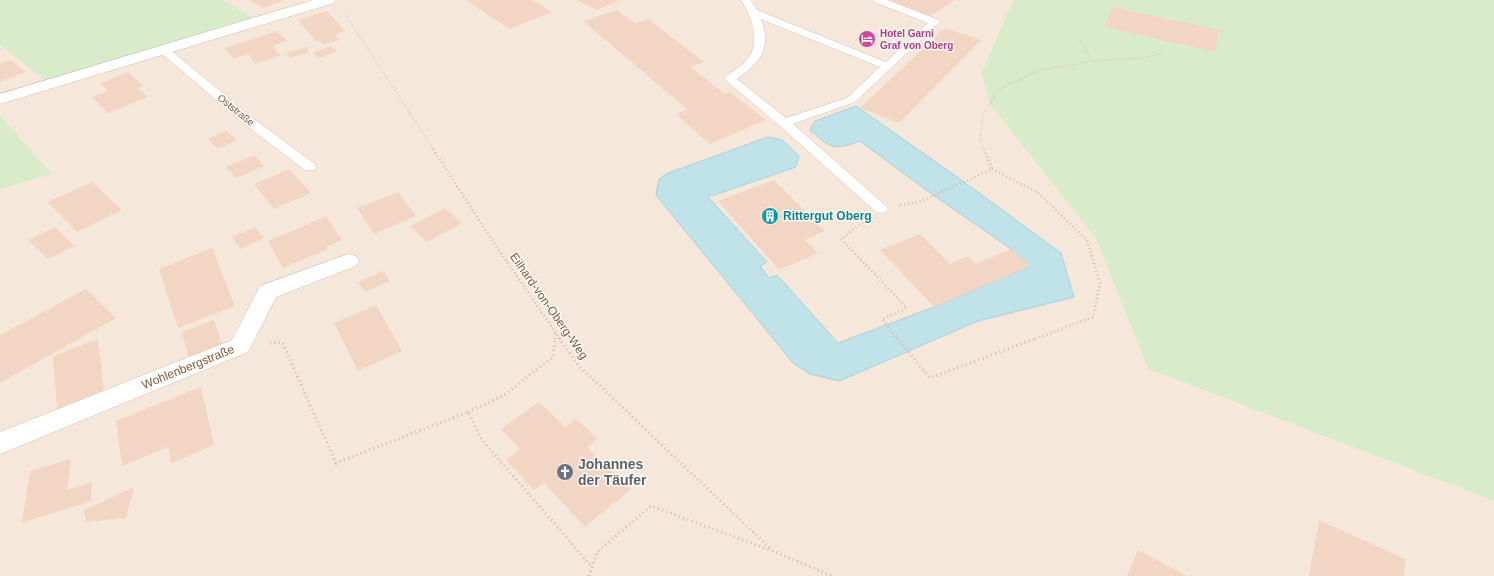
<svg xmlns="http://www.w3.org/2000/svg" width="1494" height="576" font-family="Arial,sans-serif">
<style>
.residential{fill:#f5e8da}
.green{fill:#d8ecc9}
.water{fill:#bfe3e8;stroke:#a5d3da}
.building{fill:#f3d5c3}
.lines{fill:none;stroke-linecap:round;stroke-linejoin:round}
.lane-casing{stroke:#d1beb0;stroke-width:1}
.street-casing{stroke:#d1beb0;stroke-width:1}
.path-far2{stroke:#d9b8a5;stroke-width:2;stroke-dasharray:0.5 2;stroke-linecap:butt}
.path-far1{stroke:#d9b8a5;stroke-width:2.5;stroke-dasharray:1 3;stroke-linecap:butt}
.path{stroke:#d9b8a5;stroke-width:3;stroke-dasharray:1 3.5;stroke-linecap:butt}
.lane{fill:#fff;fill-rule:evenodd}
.street{fill:#fff;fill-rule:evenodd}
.labels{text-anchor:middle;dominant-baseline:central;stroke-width:3;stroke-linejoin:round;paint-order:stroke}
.far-hotel-label{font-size:10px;font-weight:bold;fill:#b23c85;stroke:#fffaf3;text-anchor:start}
.far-street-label{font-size:10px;fill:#7a5c4d;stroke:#fffaf3}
.culture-label{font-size:12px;font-weight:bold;fill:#0d838f;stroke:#fffaf3;text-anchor:start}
.street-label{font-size:12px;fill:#7a5c4d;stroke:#fffaf3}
.near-worship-label{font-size:14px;font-weight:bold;fill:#5b616d;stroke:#fffaf3;text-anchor:start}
</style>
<rect width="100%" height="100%" fill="#fdf6ec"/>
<!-- residential -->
<path class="residential" d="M223,0H305L314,5L329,0H1013L981,74L990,104L1096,239L1148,369L1494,501V576H0V45L50,84L259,21Z"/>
<!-- green -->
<path class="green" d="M0,0H223L259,21L50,84L0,45Z
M1013,0H1494V501L1148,369L1096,239L990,104L981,74Z
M0,115L51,174L0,189Z"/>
<!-- water -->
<path class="water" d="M856,106L957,177L1061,253L1074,297L978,321L839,381L810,374L793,363L656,195L659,179L668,173L768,137L782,140L799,156L796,167L708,197L767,262L760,266L769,278L777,275L838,343L934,307L1029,266L1011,249L929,192L860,141C833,151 831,148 810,130L815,121Z"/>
<!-- building -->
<path class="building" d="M249,0H284L263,8Z
M466,0H532L552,12L509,29Z
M576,0H619L597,10Z
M890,0H955L930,16Z
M1112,7L1219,30L1215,52L1104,27Z
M617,10L635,23L648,19L704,62L690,67L725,94L730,92L766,120L710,144L676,114L687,109L583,21Z
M327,11L345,31L335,35L339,40L323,45L319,40L316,41L298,20Z
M945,28L981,40L899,123L860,108Z
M277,31L287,41L272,46L281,55L256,64L248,54L234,59L224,48Z
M331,46L337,51L319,58L313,52Z
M306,47L310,52L290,58L286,53Z
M11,60L25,72L0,82V64Z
M128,72L144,86L138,88L148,97L108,113L92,97L108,91L100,83Z
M226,131L237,140L218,149L208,139Z
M254,155L264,166L236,178L226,167Z
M289,169L311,193L274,209L254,184Z
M774,180L825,231L805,240L818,253L779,270L718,201Z
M92,182L122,210L77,232L48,202Z
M398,192L416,216L374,234L357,208Z
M445,208L462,223L427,242L410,226Z
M326,216L342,240L326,247L328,249L283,268L268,241Z
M55,227L74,246L48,259L28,240Z
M255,227L264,238L241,249L232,237Z
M920,234L950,264L968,256L976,264L1011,249L1030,266L934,307L880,250Z
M212,248L235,306L178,328L159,269Z
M383,271L390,281L365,292L358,282Z
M86,289L116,318L0,383V335Z
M376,305L402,351L358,371L334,323Z
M214,320L223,348L190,362L182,332Z
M98,339L104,391L57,409L53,356Z
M201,387L214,445L171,463L168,447L122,466L116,421Z
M539,402L565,427L576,419L598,439L587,447L631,489L585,527L544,483L534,490L506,460L520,449L501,429Z
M71,459L67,490L92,482L91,501L22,523L30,471Z
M134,487L126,518L86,522L84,510Z
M1319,520L1405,559L1404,576H1309Z
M1138,550L1187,576H1127Z"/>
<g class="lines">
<!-- lane casing -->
<g class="lane-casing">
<path id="lane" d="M741,0H751L757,10L886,62L928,23L874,2L873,0H887L939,20L940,22L855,102L793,124L886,206L888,209L886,212L881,213L876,212L780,126L724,79C730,71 740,69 746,61C762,43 752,18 741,0ZM761,19L880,67L847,98L786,118L737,79C760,63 772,48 761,19Z
M164,47L168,48L250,116L315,164L316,167L315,170H305L242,122L160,52L159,50L160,48Z"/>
</g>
<!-- street casing -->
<g class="street-casing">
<path id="street" d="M313,0H336L334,3L0,104V94Z
M348,254L356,256L359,261L356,266L276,297L248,352L0,454V432L232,340L260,286Z"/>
</g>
<!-- path-far2 -->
<path class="path-far2" d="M345,14L434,150
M1080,41L1092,61
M984,150L980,141L983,114L999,89L1040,70L1093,61L1143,58L1162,53"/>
<!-- path-far1 -->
<path class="path-far1" d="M433,149L492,240L560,339
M992,169L1037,192L1087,240L1100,283L1093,317L1035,339
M900,205L922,201L992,169L984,149
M863,222L841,239L907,308L882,319L898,339
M555,339V333"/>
<!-- path -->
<path class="path" d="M559,338L578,365L773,551L832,576
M897,338L930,378L1037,338
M270,343L282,342L336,463L468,412L482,440L592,567
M468,412L503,396L553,357L555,338
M589,576L597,552L651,506L770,550"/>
<!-- lane -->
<use href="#lane" class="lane"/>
<!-- street -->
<use href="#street" class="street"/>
</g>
<!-- icons -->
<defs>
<g id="hotel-disc" transform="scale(0.9)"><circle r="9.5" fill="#d1479c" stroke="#fffaf3"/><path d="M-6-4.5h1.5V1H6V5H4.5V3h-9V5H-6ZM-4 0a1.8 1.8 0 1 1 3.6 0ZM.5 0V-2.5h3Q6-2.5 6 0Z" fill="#fff"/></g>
<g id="building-disc" transform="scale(0.9)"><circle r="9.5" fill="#0f9aa8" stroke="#fffaf3"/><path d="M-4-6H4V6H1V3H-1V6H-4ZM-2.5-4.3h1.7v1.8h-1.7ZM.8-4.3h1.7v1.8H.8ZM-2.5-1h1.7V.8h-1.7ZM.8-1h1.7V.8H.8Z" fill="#fff"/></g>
<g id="church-disc" transform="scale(0.9)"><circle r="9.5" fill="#6b7280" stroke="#fffaf3"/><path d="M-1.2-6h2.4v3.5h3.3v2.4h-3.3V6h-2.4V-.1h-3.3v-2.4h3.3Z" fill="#fff"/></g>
</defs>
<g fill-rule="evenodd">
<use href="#hotel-disc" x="867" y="39"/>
<use href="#building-disc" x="770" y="216"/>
<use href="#church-disc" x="565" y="472"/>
</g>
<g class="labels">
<!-- far-hotel labels -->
<g class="far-hotel-label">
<text x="880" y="33">Hotel Garni<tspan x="880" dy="12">Graf von Oberg</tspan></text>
</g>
<!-- far-street labels -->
<g class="far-street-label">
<text transform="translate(236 110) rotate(39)">Oststraße</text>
</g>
<!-- culture labels -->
<g class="culture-label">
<text x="783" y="216">Rittergut Oberg</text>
</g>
<!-- street labels -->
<g class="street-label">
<text transform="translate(549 306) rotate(55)">Eilhard-von-Oberg-Weg</text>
<text transform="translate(188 367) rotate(-22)">Wohlenbergstraße</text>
</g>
<!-- near-worship labels -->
<g class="near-worship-label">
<text x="578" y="464">Johannes<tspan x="578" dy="16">der Täufer</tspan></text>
</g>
</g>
</svg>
